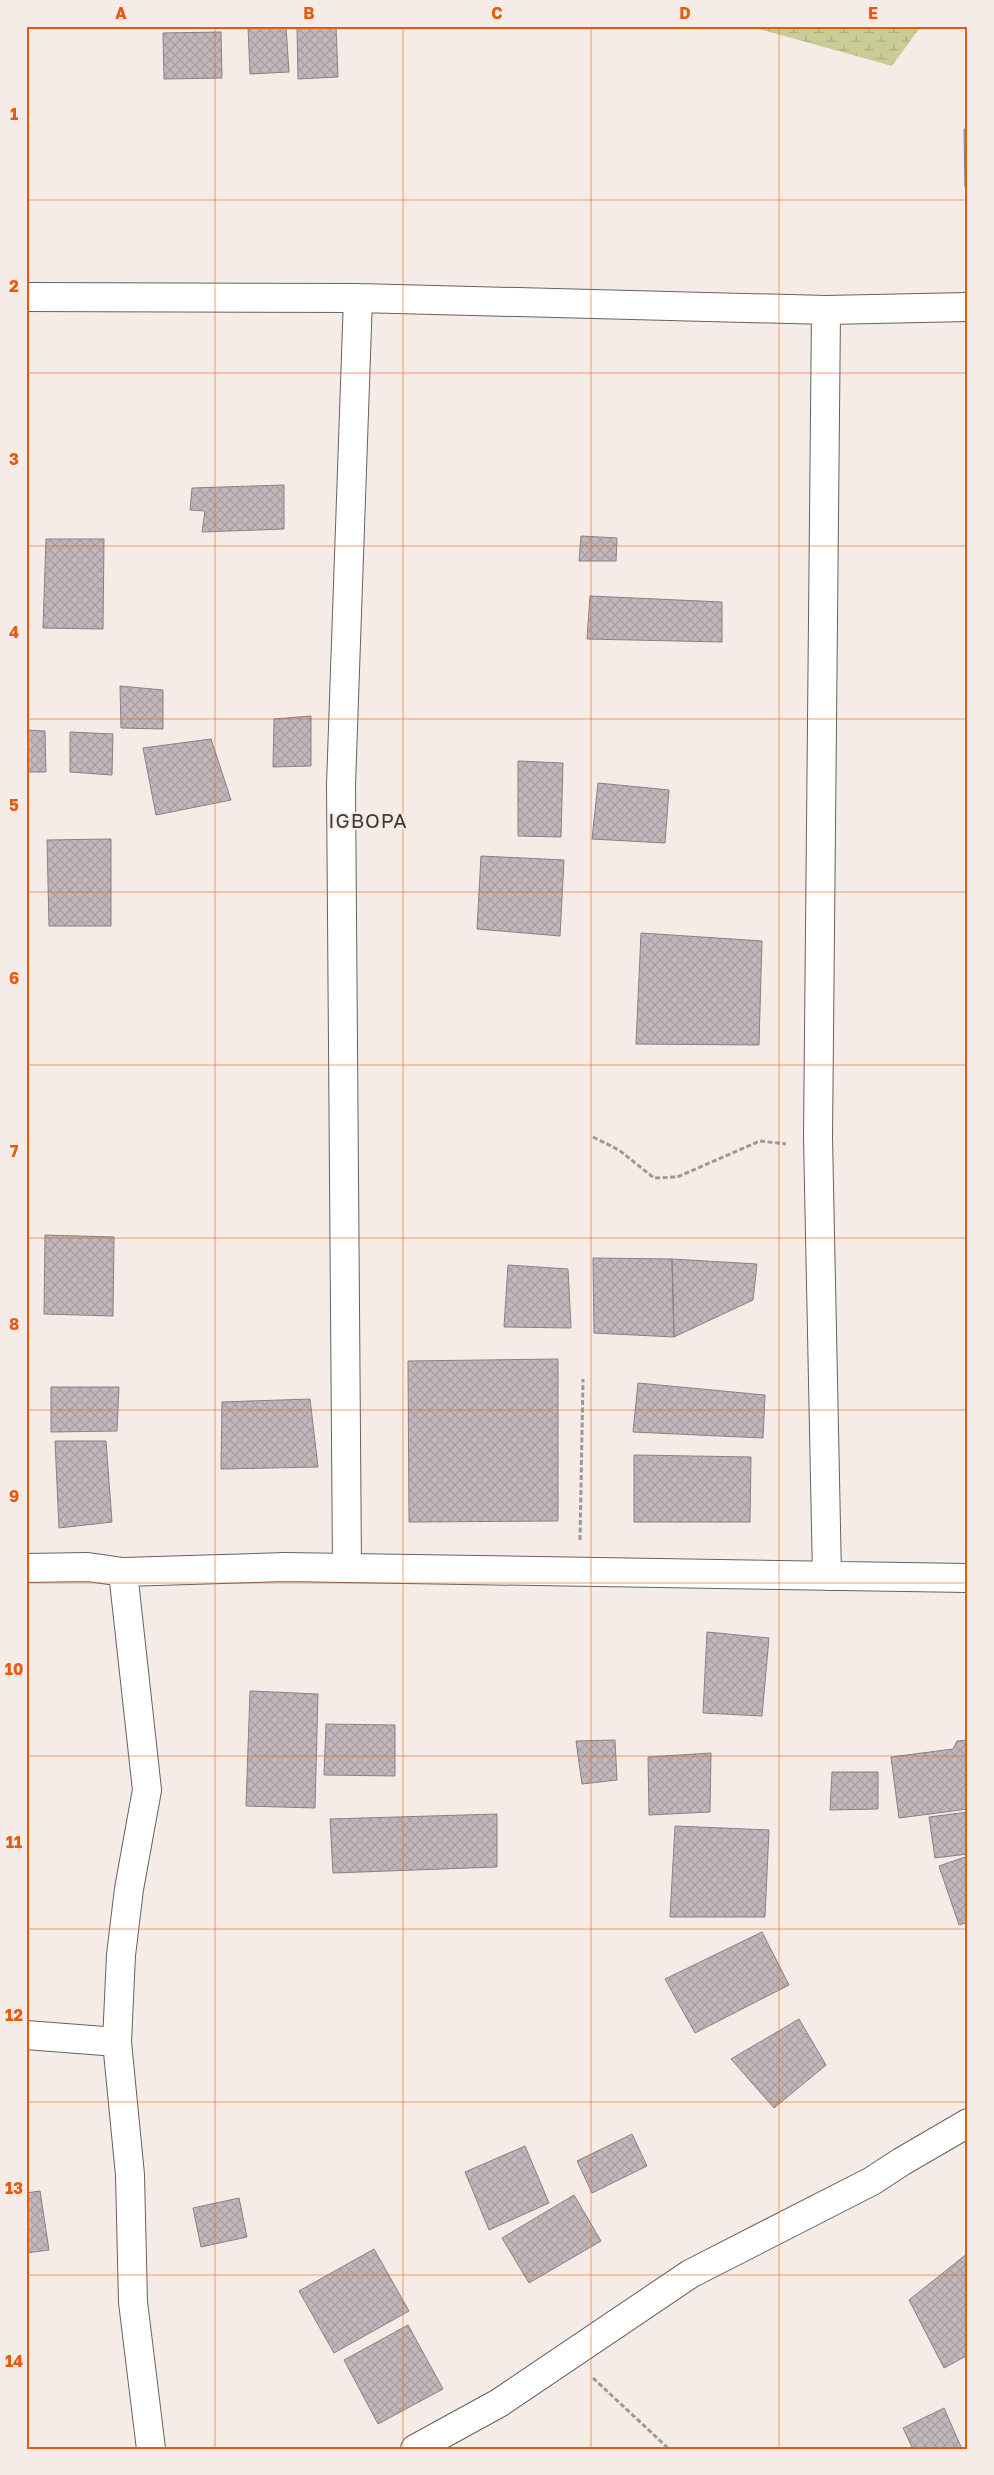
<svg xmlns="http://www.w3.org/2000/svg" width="994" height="2475" font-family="'Golos Text',sans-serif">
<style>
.wetland{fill:url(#wetland-marsh)}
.building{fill:url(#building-cross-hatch);stroke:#8a8185}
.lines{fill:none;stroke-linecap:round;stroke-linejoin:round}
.minor-casing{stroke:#69615d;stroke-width:30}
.path{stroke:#9f9995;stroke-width:3;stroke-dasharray:5 2.5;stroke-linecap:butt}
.minor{stroke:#fff;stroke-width:28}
.grid{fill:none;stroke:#e8590c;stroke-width:1;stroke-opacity:0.55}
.labels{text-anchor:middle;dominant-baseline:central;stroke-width:4;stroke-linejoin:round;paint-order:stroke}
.quarter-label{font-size:20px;letter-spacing:1px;fill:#403834;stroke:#f5ece7}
.neatline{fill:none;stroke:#e8590c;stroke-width:2}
.grid-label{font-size:16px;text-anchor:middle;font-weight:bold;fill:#e8590c}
</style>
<defs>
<pattern id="wetland-marsh" width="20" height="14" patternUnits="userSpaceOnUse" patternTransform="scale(1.25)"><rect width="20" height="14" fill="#c9cc94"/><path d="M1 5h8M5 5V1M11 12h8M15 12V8" fill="none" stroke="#acae7f"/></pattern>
<pattern id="building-cross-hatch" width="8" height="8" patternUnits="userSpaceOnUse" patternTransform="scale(1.25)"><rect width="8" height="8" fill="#c1b7bb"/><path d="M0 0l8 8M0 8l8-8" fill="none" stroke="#a59da0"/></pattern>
</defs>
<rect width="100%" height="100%" fill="#f5ece7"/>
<!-- wetland -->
<path class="wetland" d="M749,26H921L892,66Z"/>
<!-- building -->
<path class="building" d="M248,26H286L289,72L250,74Z
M297,26H336L338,77L298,79Z
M221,32L222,78L164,79L163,33Z
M964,129H968V187H965Z
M284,485V529L202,532L205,511L190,510L192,488Z
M581,536L617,538L616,561H579Z
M46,539H104L103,629L43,628Z
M590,596L722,602V642L587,639Z
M120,686L163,690V729L121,728Z
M311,716V766L273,767L274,719Z
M26,730L45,731L46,772H26Z
M70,732L113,734L112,775L70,772Z
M211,739L231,800L156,815L143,748Z
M518,761L563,763L561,837L518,836Z
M598,783L669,790L665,843L592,839Z
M111,839V926H49L47,840Z
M481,856L564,860L560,936L477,929Z
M641,933L762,941L759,1045L636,1044Z
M45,1235L114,1237L113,1316L44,1314Z
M593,1258L672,1259L674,1337L594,1333Z
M672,1259L757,1264L753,1300L674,1337Z
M508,1265L568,1269L571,1328L504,1327Z
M558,1359V1521L409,1522L408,1361Z
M638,1383L765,1395L763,1438L633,1432Z
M51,1387H119L117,1431L51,1432Z
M310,1399L318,1467L221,1469L222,1402Z
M55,1441H106L112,1522L59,1528Z
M634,1455L751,1457L750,1522H634Z
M707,1632L769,1638L762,1716L703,1713Z
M250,1691L318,1694L315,1808L246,1806Z
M326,1724L395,1725V1776L324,1775Z
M615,1740L617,1780L582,1784L576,1741Z
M968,1740V1809L899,1818L891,1757L953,1749L957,1741Z
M711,1753L710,1812L649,1815L648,1757Z
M832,1772H878V1809L830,1810Z
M968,1812V1854L935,1858L929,1817Z
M497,1814V1867L333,1873L330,1819Z
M675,1826L769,1830L765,1917H670Z
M968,1856V1922L959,1925L939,1866Z
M762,1932L789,1985L695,2033L665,1979Z
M799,2019L826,2065L774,2108L731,2059Z
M632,2134L647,2166L592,2193L577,2161Z
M525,2146L549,2203L489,2230L465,2172Z
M40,2191L49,2250L26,2253V2193Z
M574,2195L601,2241L529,2283L502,2238Z
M239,2198L247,2237L201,2247L193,2208Z
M374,2249L409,2311L334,2353L299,2291Z
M968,2253V2355L944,2368L909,2300Z
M408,2325L443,2389L378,2424L344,2360Z
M944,2408L962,2449H913L903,2428Z"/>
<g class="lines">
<!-- minor casing -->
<g class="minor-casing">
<path id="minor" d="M26,297L358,298L826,310L968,307
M826,310L818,1137L827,1576
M26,1568L88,1567L123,1572L285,1567L968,1578
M347,1568L341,785L358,298
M123,1572L147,1790L129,1889L121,1955L117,2042L130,2175L133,2302L151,2449
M26,2035L117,2042
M415,2449L499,2403L690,2274L872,2181L901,2162L968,2123"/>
</g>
<!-- path -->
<path class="path" d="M593,1137L619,1150L654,1178L677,1177L760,1141L786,1144
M580,1540L583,1379
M593,2378L669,2449"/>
<!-- minor -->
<use href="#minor" class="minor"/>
</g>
<!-- grid -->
<path class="grid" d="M215,26V2449M403,26V2449M591,26V2449M779,26V2449M26,200H968M26,373H968M26,546H968M26,719H968M26,892H968M26,1065H968M26,1238H968M26,1410H968M26,1583H968M26,1756H968M26,1929H968M26,2102H968M26,2275H968"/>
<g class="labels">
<!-- quarter labels -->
<g class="quarter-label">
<text x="368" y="820">IGBOPA</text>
</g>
</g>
<!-- border -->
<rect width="994" height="2475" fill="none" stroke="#f5ece7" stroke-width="55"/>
<rect x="28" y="28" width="938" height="2420" class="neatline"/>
<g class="grid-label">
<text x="121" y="19">A</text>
<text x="309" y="19">B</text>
<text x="497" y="19">C</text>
<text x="685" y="19">D</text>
<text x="873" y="19">E</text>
<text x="14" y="120">1</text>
<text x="14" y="292">2</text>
<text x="14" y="465">3</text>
<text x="14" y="638">4</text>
<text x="14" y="811">5</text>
<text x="14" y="984">6</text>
<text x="14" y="1157">7</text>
<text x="14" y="1330">8</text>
<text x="14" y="1502">9</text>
<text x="14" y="1675">10</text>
<text x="14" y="1848">11</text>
<text x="14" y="2021">12</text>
<text x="14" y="2194">13</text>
<text x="14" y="2367">14</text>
</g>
</svg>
